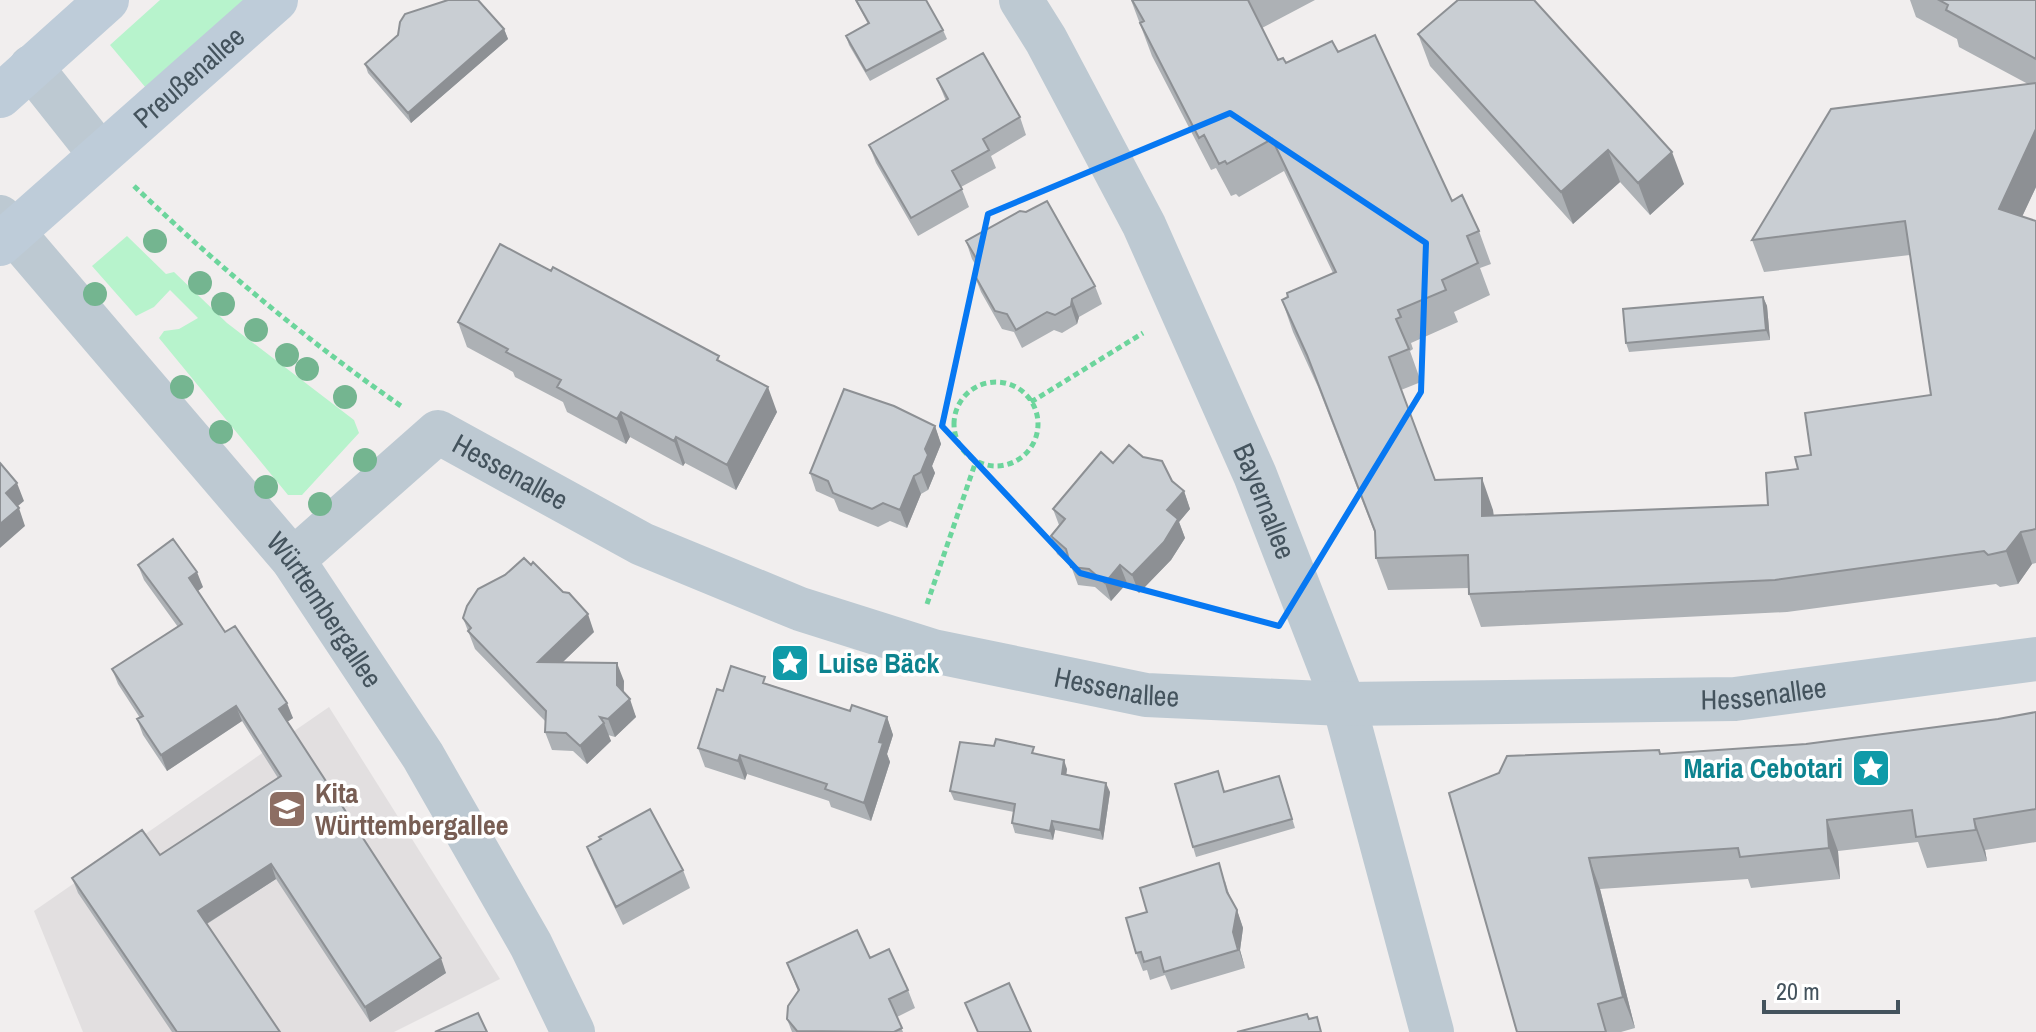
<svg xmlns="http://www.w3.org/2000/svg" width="2036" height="1032" font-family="'Archivo Narrow',sans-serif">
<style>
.education{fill:#e2dfe0}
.green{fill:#b7f3cc}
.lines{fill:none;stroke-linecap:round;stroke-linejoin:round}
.path{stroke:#6cd59c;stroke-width:5;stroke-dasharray:6 4;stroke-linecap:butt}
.street{stroke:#bdc9d2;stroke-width:44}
.secondary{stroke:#beccd9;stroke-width:44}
.tree{fill:#74b590}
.wall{fill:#adb1b5}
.shaded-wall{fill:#8d9094}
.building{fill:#c9ced3;stroke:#8d9094;stroke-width:2}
.marked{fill:none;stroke:#0778f2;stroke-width:6;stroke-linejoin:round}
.labels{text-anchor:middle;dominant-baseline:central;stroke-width:7;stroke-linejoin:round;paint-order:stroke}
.street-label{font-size:28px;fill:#44535d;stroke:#fff}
.culture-label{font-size:28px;font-weight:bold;fill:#0d838f;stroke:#fff;text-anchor:start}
.education-label{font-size:28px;font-weight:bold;fill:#785e54;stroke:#fff;text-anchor:start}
</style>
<rect width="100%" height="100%" fill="#f1eeee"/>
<!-- education -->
<path class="education" d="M329,707L500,979L394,1032H83L34,911Z"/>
<!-- green -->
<path class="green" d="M160,0H246L146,88L110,45Z
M127,236L166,274L174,272L227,323L354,420L359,433L302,495H288L159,338L164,331L179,329L198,318L170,290L154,307L136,316L92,266Z"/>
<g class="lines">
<!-- path -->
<path class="path" d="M134,186C218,266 306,340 401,406
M954 424a42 42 0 1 1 84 0a42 42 0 1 1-84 0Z
M1031,402L1143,333
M927,604L976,461"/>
<!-- street -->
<g class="street">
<path id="s1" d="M1021,0L1046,40L1144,225L1255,475L1344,704L1432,1032"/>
<path d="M31,67L100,154"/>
<path id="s2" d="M0,217L293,560L423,756L531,945L573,1032"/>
<path id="s3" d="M293,560L438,432L642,544L800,609L933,651L1146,695L1344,704L1735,699L2036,659"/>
</g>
<!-- secondary -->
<g class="secondary">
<path d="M0,96L107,0"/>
<path id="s4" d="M0,244L276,0"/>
</g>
</g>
<!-- trees -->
<g class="tree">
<circle cx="155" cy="241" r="12"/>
<circle cx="200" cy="283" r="12"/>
<circle cx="95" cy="294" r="12"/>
<circle cx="223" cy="304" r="12"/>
<circle cx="256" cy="330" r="12"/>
<circle cx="287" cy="355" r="12"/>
<circle cx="307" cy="369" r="12"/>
<circle cx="182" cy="387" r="12"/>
<circle cx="345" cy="397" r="12"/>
<circle cx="221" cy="432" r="12"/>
<circle cx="365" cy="460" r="12"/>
<circle cx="266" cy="487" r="12"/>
<circle cx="320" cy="504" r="12"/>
</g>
<!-- wall -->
<path class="wall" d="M855,0H926L943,30L947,39L870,81L849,45L846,36L868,24Z
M1131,0H1315L1262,28L1278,60L1286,63L1338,52L1452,201L1479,231L1491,264L1480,268L1490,295L1454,312L1458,322L1411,343L1413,349L1410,351L1421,382L1401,390L1435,480L1493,510L1494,515L1768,505L1798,469L1811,455L1931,395L1910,255L1764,272L1752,240L2028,84L1959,47L1957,39L1916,17L1910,0H2036V187L2022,217L2036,221V563L2032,564L2018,584L2000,587L1996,584L1787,612L1481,627L1469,594V588L1388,590L1376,558L1375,534L1318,387L1293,332L1282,300L1333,273L1284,171L1239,197L1236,194L1231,196L1216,168L1211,170L1152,56Z
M1456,0H1534L1684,184L1650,215L1620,182L1573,224L1430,66L1418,34L1457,1Z
M504,29L508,39L411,123L368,73L365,64Z
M937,79L1020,117L1026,135L991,156L996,168L961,187L969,207L918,236L876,163L869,145L946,101Z
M966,241L1095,286L1102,304L1079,317L1077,324L1062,333L1054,330L1022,348L1014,332L1002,329L981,292L974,274L977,267L972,259Z
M1763,297L1767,306L1770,340L1629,352L1626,343Z
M458,322L722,362L777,412L736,490L685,463L683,466L630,437L626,444L567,412L563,402L515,377L513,372L467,347Z
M935,426L941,444L932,466L935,473L928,490L921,494L907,528L890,521L878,527L839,511L834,499L816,491L810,473Z
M1113,463L1172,481L1184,491L1190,509L1179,522L1185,538L1171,560L1139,593L1127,583L1111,601L1095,587L1078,585L1071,566L1057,554L1051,536L1059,525L1053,509Z
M138,565L203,587L198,591L225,632L293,718L287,722L446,973L370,1022L276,879L207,924L280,1032H172L78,893L72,878L160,855L278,778L242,721L167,771L143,735L137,719L140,718L118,684L112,669L178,627L144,580Z
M463,618L594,632L563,662L624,681V692L636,717L615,737L608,735L611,741L587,764L573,751L552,750L545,732L546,722L475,649Z
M768,684L850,711L887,717L893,735L887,754L890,762L871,821L831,807L829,801L747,774L745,780L705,767L698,748L723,691Z
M2036,712V842L1985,850L1987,861L1927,868L1918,842L1838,851L1840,879L1751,888L1748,879L1600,889L1635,1028L1621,1032H1517L1499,773L1660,754L1806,744L1998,719Z
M1036,754L1067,769L1066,775L1110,792L1103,840L1055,830L1053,840L1015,833L1012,823L1014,812L954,800L950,791Z
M1282,785L1295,828L1196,857L1193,847L1225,792Z
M587,847L683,870L690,888L623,925L594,865Z
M1225,881L1230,897L1237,910L1243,928L1240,950L1245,968L1171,990L1165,975L1150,980L1147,970L1143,971L1136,953L1147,912Z
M870,958L908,990L915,1008L897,1017L903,1032H792L787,1019L798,991L787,963Z"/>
<!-- shaded-wall -->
<path class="shaded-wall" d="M504,29L508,39L411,123L408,113Z
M2036,129V187L2010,242L1999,209Z
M1608,150L1620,182L1573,224L1561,192Z
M1672,152L1684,184L1650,215L1638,183Z
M1763,297L1767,306L1770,340L1766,330Z
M1072,299L1079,317L1077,324L1071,306Z
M768,387L777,412L736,490L727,465Z
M621,412L630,437L626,444L617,419Z
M935,426L941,444L932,466L935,473L928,490L921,472L925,449Z
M676,437L685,463L683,466L674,441Z
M914,476L921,494L907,528L900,510Z
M1482,478L1493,510L1494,548L1482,516Z
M17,483L24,501L12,511L6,493Z
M1184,491L1190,509L1179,522L1185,538L1171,560L1139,593L1132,575L1167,510Z
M19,508L25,526L0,548V524Z
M2021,532L2032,564L2018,584L2006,551Z
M1120,565L1127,583L1111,601L1105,583Z
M197,572L203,587L195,593L189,578Z
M588,614L594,632L544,680L538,662Z
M617,663L624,681L623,703L617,685Z
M630,699L636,717L615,737L608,719Z
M287,703L293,718L284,724L279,709Z
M236,706L242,721L167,771L161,755Z
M887,717L893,735L887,754L890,762L871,821L864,803L879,742Z
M604,723L611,741L587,764L580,746Z
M740,755L747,774L745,780L738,761Z
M1064,760L1067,769L1065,783L1062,774Z
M1106,783L1110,792L1103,840L1100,830Z
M1974,819L1985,850L1987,861L1976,830Z
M1827,820L1838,851L1840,879L1829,848Z
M1052,821L1055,830L1053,840L1050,831Z
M1589,858L1600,889L1635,1028L1623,997Z
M271,864L276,879L203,926L198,911Z
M1237,910L1243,928L1240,950L1245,968L1233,932Z
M441,958L446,973L370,1022L365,1007Z"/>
<!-- building -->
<path class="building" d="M448,0H478L504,29L408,113L365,64L398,35L400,22L405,14Z
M856,0H926L943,30L866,71L846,36L869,23Z
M1132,0H1248L1278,60L1283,58L1286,63L1332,41L1338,52L1375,35L1452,201L1462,195L1479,231L1467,236L1478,263L1442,280L1446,290L1398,310L1401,317L1396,319L1409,349L1389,357L1435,480L1482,478V516L1768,505L1766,473L1798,469L1795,457L1811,455L1805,413L1931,395L1905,221L1752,240L1831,109L2036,83V129L1999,209L2036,221V529L2021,532L2006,551L1988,555L1984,551L1775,580L1469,594L1468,555L1376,558L1375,531L1307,355L1282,300L1288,297L1287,293L1336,272L1272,139L1227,164L1225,161L1219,164L1204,135L1199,138L1140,23L1144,21Z
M1458,0H1534L1672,152L1638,183L1608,150L1561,192L1418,34Z
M1939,0H2036V59L1946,10L1948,5Z
M983,53L1020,117L983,139L989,150L952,171L962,189L911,218L869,145L948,99L937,79Z
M1047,201L1095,286L1072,299L1071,306L1055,315L1047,312L1016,330L1007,314L995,311L974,274L979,263L966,241L1020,211L1026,212Z
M500,244L551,271L553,267L719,356L717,360L768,387L727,465L676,437L674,441L621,412L617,419L557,387L561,380L506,352L508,349L458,322Z
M1763,297L1766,330L1626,343L1623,309Z
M844,389L894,406L935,426L925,449L928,455L921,472L914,476L900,510L883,503L872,509L833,493L828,481L810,473Z
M1129,445L1143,457L1162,461L1172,481L1184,491L1167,510L1178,519L1164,542L1132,575L1120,565L1105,583L1089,569L1071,567L1066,549L1051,536L1065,519L1053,509L1101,452L1113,463Z
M0,463L17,483L6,493L19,508L0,524Z
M173,539L197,572L189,578L225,632L235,626L287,703L279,709L441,958L365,1007L271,864L198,911L280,1032H177L72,878L142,830L160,855L281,776L236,706L161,755L137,719L143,716L112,669L182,624L138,565Z
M524,558L531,565L533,562L563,592L569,593L588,614L538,662L617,663V685L630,699L608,719L600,717L604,723L580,746L566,733L545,732L546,711L468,631L471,628L463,618L467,606L478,589L505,575Z
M731,666L765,677L763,683L850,711L852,705L887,717L879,742L883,743L864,803L825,789L827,784L740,755L738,761L698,748L717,689L723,691Z
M2036,712V809L1974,819L1976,830L1916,837L1912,810L1827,820L1829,848L1740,857L1738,848L1589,858L1623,997L1598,1004L1606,1032H1517L1449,793L1499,773L1507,756L1659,750L1660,754L1806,744L1998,719Z
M996,739L1034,747L1032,753L1064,760L1062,774L1106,783L1100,830L1052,821L1050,831L1012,823L1015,804L950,791L960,742L994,746Z
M1218,771L1224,792L1279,776L1292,819L1193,847L1175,784Z
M650,809L683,870L616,907L587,847L601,839L599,837Z
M1219,863L1227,892L1237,910L1233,932L1238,950L1164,972L1160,957L1144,962L1141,952L1136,953L1126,918L1147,912L1140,888Z
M857,930L870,958L889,949L908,990L889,999L902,1028L894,1032L797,1031L787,1019L788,1006L799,990L787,963Z
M1009,983L1031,1032H978L965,1003Z
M478,1013L487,1032H435Z
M1307,1014L1309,1019L1317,1017L1321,1032H1237Z"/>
<!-- marked area -->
<path class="marked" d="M1230,113L1426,243L1421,392L1279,626L1080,573L942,426L988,214Z"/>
<!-- icons -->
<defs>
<g id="sight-square" transform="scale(2)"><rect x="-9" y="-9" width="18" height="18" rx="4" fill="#0f9aa8" stroke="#fff"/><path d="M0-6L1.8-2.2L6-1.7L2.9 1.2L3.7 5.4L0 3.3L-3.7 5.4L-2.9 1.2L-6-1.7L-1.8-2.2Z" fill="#fff"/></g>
<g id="school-square" transform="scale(2)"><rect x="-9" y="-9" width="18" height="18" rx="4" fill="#8d6e63" stroke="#fff"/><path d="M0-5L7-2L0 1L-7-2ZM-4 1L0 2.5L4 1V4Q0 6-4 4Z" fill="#fff"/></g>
</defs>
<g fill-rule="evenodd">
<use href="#sight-square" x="790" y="663"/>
<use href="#sight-square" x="1871" y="768"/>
<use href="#school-square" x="287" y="809"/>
</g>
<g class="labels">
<!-- street labels -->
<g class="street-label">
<text stroke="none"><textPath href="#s4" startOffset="252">Preußenallee</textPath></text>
<text stroke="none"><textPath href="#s3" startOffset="276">Hessenallee</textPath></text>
<text stroke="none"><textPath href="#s1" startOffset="558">Bayernallee</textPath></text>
<text stroke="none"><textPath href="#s2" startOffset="510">Württembergallee</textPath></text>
<text stroke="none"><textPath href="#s3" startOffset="924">Hessenallee</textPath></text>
<text stroke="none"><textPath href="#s3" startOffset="1572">Hessenallee</textPath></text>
</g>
<!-- culture labels -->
<g class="culture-label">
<text x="818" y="663">Luise Bäck</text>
<text x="1843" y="768" text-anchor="end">Maria Cebotari</text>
</g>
<!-- education labels -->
<g class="education-label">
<text x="315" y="793">Kita<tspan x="315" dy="32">Württembergallee</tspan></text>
</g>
</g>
<!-- scale -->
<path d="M1764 1000v12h134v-12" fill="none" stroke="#44535d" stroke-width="4"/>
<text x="1776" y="1000" font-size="24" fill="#44535d" stroke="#ffffff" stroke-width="6" paint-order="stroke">20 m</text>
</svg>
